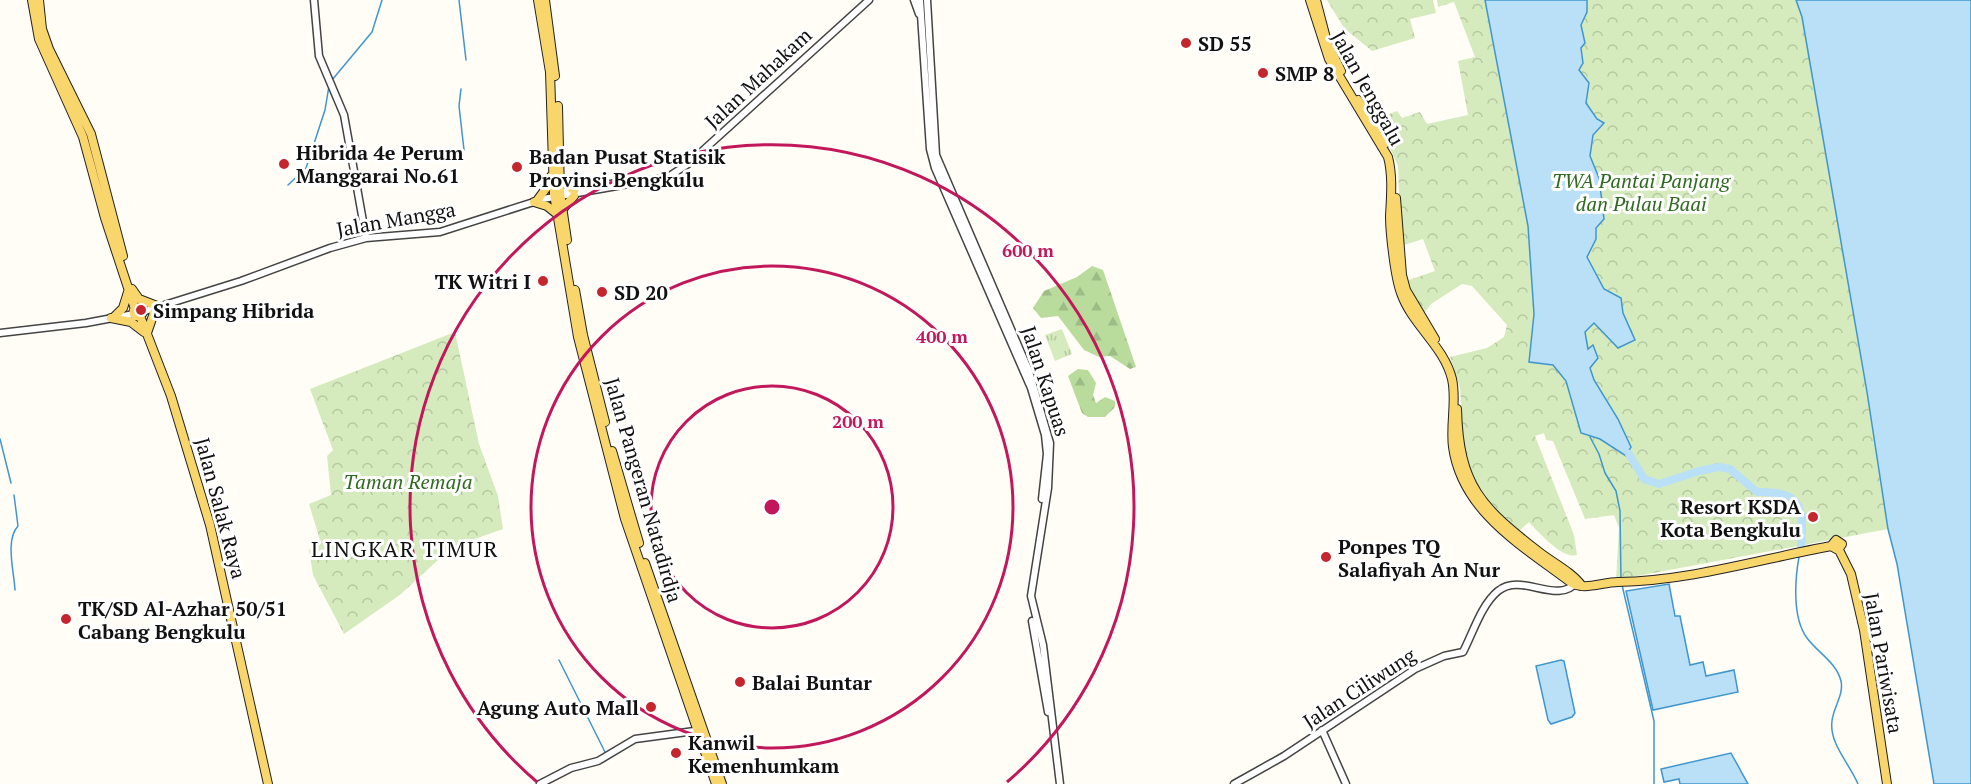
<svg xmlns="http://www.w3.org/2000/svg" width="1971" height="784" font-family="'PT Serif',serif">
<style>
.grass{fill:url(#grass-tufts)}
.forest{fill:url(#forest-firs)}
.park{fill:url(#park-crowns)}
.water{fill:#b9e0f7;stroke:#3f96cf;stroke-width:1.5}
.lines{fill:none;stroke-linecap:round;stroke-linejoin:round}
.stream{stroke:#3f96cf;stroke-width:1.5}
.river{stroke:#b9e0f7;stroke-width:8}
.tertiary-casing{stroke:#444;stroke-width:9}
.primary-casing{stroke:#222;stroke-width:10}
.tertiary{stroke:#fff;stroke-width:6}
.primary{stroke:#f9d66b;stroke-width:8}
.ring{fill:none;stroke:#c2185b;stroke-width:3}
.poi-dot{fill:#c4262e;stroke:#fff;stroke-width:2}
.labels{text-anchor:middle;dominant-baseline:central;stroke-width:6;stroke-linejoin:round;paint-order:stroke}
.poi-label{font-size:20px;font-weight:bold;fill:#111;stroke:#fff;text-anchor:start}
.street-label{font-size:20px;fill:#111;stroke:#fff}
.park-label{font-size:20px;font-style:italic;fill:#2f6b1f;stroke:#fff}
.quarter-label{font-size:22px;letter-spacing:1.5px;fill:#111;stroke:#fff}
.centre{fill:#c2185b;stroke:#fff;stroke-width:3}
.ring-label{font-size:18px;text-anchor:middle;font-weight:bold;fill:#c2185b;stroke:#fff;stroke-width:6;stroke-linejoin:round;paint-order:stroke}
</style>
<defs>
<pattern id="grass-tufts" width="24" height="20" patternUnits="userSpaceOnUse" patternTransform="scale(1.5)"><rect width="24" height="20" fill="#d5ebbd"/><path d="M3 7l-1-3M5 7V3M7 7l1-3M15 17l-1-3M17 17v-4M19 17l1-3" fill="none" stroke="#b6c8a1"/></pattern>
<pattern id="forest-firs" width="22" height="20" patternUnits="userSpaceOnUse" patternTransform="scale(1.5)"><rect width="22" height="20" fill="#b9dc9c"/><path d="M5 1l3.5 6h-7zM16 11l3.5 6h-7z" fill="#9ebc85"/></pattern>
<pattern id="park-crowns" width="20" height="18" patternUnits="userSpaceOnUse" patternTransform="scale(1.5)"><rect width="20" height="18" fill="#d5ebbd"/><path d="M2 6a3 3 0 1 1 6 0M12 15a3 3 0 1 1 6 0" fill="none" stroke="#b6c8a1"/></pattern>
</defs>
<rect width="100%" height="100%" fill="#fffdf5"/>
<!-- grass -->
<path class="grass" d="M1062,329L1072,354L1055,361L1045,335Z"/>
<!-- forest -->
<path class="forest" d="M1092,266L1103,270L1136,367L1130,369L1110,356L1099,357L1084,350L1058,316L1041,318L1033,308L1044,291L1077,277Z
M1078,369L1088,370L1096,383L1093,395L1096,403L1105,397L1115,401V407L1105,417H1088L1082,413L1068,376Z"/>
<!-- park -->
<path class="park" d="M1327,0H1433L1436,13L1410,19L1415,38L1372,51L1344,28Z
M1437,0H1796L1802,17L1867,392L1888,529L1616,580L1619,528L1614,515L1585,519L1553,441L1546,440L1544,433L1535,436L1574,535L1577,555C1562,559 1539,533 1529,522L1518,532L1481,497L1464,455L1460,388L1450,357L1487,348L1504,337L1507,325L1472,286L1462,284L1431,304L1422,316L1406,281L1435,271L1423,239L1401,246L1398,166L1377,119L1397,111L1402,118L1420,112L1427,124L1468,115L1458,61L1475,57L1454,2L1438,7Z
M455,332L479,444L498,496L503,529L452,547L401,594L344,634L313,575L309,550L321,543L309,504L331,495L327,456L333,450L310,389Z"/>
<!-- water -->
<path class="water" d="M1485,0H1587V12L1581,25L1585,43L1581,48L1583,63L1579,70L1589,83L1586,103L1597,119L1604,123L1593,135L1590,156L1599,178L1604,219L1596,228V239L1587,257L1604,289L1621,298L1623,313L1635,340L1618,348L1594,323L1585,332L1588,349L1593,345L1598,358L1590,368L1594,380L1618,419L1631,447L1626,456L1600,439L1581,433L1566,381L1553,365L1529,362L1534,314L1528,226Z
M1796,0H1971V784H1934L1897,564L1888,529L1867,392L1802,17Z
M1669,584L1675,616H1680L1690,665L1703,662L1706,676L1734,670L1738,692L1653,710L1626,591Z
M1561,660L1564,661L1575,713L1572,717L1551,724L1548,720L1536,666Z
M1731,753L1748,784H1680L1679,779L1664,782L1661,769Z"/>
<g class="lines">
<!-- stream -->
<path class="stream" d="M459,0L466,60
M332,80L372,32L382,0
M461,89L459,106L464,150
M288,185L306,168L325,110L329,86
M1590,437L1599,454L1605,473L1616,491L1620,511L1621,580
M0,439L11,483
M14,495L18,526C5,540 14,571 15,590
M1799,557C1795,579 1792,618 1807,638C1818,653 1836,662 1841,681C1844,695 1833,708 1832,721C1829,744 1850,764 1858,784
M1622,585L1654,721V784
M559,660L605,752"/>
<!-- river -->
<path class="river" d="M1629,454L1644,479L1659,484L1699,471L1719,467L1730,469L1757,492C1803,491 1804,508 1801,546"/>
<!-- tertiary casing -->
<g class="tertiary-casing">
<path id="tertiary" d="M314,0L319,56L344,115L366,238
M914,0L919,14
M920,0L930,149L935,168L1031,388L1045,435L1047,454L1042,499
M927,0L936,155L1029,371L1050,443L1048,488L1031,596L1043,645L1060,784
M558,193L616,183L622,185
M142,312L241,281L330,248L366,238L440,232L543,199L668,177L688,164L869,0
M0,333L86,323L134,314
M1032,621L1048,712
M1322,730L1346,784
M540,784L571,768L598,761L635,739L702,730
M1234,784L1284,756L1415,669L1444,656L1463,652C1473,633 1481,605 1498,591C1522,571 1557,607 1578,581"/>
</g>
<!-- primary casing -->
<g class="primary-casing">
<path id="primary" d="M32,0L39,39L83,137L105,218L135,309
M39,0L42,29L49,49L91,134L123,256
M538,0L550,72L554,194L578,337L625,519L716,784
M545,0L555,76
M1310,0L1329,59L1388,157C1393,176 1391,197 1390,216C1390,233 1395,277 1401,293C1412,325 1444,346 1452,379C1457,401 1450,424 1453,447C1462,511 1521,545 1569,581C1583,592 1601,582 1618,582C1689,581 1761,559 1831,546L1836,540L1842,544L1838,550L1831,546
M1316,0L1327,42L1341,71
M1358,100L1386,143
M558,106L560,193L567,240
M560,177L574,191
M1396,198L1402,275L1406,290L1435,339
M534,202L547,206L557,214
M536,202L547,187L551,176
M562,210L574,196
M132,289L139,299L157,306
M575,290L583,335L605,422
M133.5 312a4.5 4.5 0 1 1 9 0a4.5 4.5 0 1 1-9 0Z
M140,316L171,396L210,525L268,784
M111,318L131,322L144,332
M113,318L123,308L128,292
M147,333L156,307
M1457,409C1459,486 1481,507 1539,552C1553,563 1572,572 1582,586
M612,451L639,543
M1839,550L1851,574L1864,630L1887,784
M645,563L722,784"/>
</g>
<!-- tertiary -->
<use href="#tertiary" class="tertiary"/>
<!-- primary -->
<use href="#primary" class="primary"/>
</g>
<!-- distance rings -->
<g class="ring">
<circle cx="772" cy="507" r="121"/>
<circle cx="772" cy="507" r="241"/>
<path d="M537 782A362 362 0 1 1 1007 782"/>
</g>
<!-- markers -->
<g class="poi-dot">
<circle cx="1186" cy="43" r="6"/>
<circle cx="1263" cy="73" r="6"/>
<circle cx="284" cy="164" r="6"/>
<circle cx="517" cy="167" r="6"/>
<circle cx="543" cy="281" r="6"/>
<circle cx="602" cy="292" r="6"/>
<circle cx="141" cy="310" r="6"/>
<circle cx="1813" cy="517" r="6"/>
<circle cx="1326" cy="557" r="6"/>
<circle cx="66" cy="619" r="6"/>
<circle cx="740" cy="682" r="6"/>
<circle cx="651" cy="707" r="6"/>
<circle cx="676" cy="753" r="6"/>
</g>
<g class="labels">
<!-- poi labels -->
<g class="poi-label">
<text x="1198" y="43">SD 55</text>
<text x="1275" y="73">SMP 8</text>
<text x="296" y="152">Hibrida 4e Perum<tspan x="296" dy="23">Manggarai No.61</tspan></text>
<text x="529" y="156">Badan Pusat Statisik<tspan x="529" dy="23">Provinsi Bengkulu</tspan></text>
<text x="531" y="281" text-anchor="end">TK Witri I</text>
<text x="614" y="292">SD 20</text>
<text x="153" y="310">Simpang Hibrida</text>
<text x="1801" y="506" text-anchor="end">Resort KSDA<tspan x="1801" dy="23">Kota Bengkulu</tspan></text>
<text x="1338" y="546">Ponpes TQ<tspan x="1338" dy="23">Salafiyah An Nur</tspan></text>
<text x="78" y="608">TK/SD Al-Azhar 50/51<tspan x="78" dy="23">Cabang Bengkulu</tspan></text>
<text x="752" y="682">Balai Buntar</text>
<text x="639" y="707" text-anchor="end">Agung Auto Mall</text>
<text x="688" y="742">Kanwil<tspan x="688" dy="23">Kemenhumkam</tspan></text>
</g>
<!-- street labels -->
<g class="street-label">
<text transform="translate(758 78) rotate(-43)">Jalan Mahakam</text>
<text transform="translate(1368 88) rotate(61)">Jalan Jenggalu</text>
<text transform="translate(396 219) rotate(-10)">Jalan Mangga</text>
<text transform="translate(1046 381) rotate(72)">Jalan Kapuas</text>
<text transform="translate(644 490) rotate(74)">Jalan Pangeran Natadirdja</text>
<text transform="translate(221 508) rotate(75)">Jalan Salak Raya</text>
<text transform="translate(1884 663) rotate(80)">Jalan Pariwisata</text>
<text transform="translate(1359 688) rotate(-33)">Jalan Ciliwung</text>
</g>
<!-- park labels -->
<g class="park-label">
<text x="1641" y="180">TWA Pantai Panjang<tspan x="1641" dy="23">dan Pulau Baai</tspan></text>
<text x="408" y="481">Taman Remaja</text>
</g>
<!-- quarter labels -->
<g class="quarter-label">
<text x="405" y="548">LINGKAR TIMUR</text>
</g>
</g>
<circle cx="772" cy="507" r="9" class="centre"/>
<g class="ring-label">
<text x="1028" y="257">600 m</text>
<text x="942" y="343">400 m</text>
<text x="858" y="428">200 m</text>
</g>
</svg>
